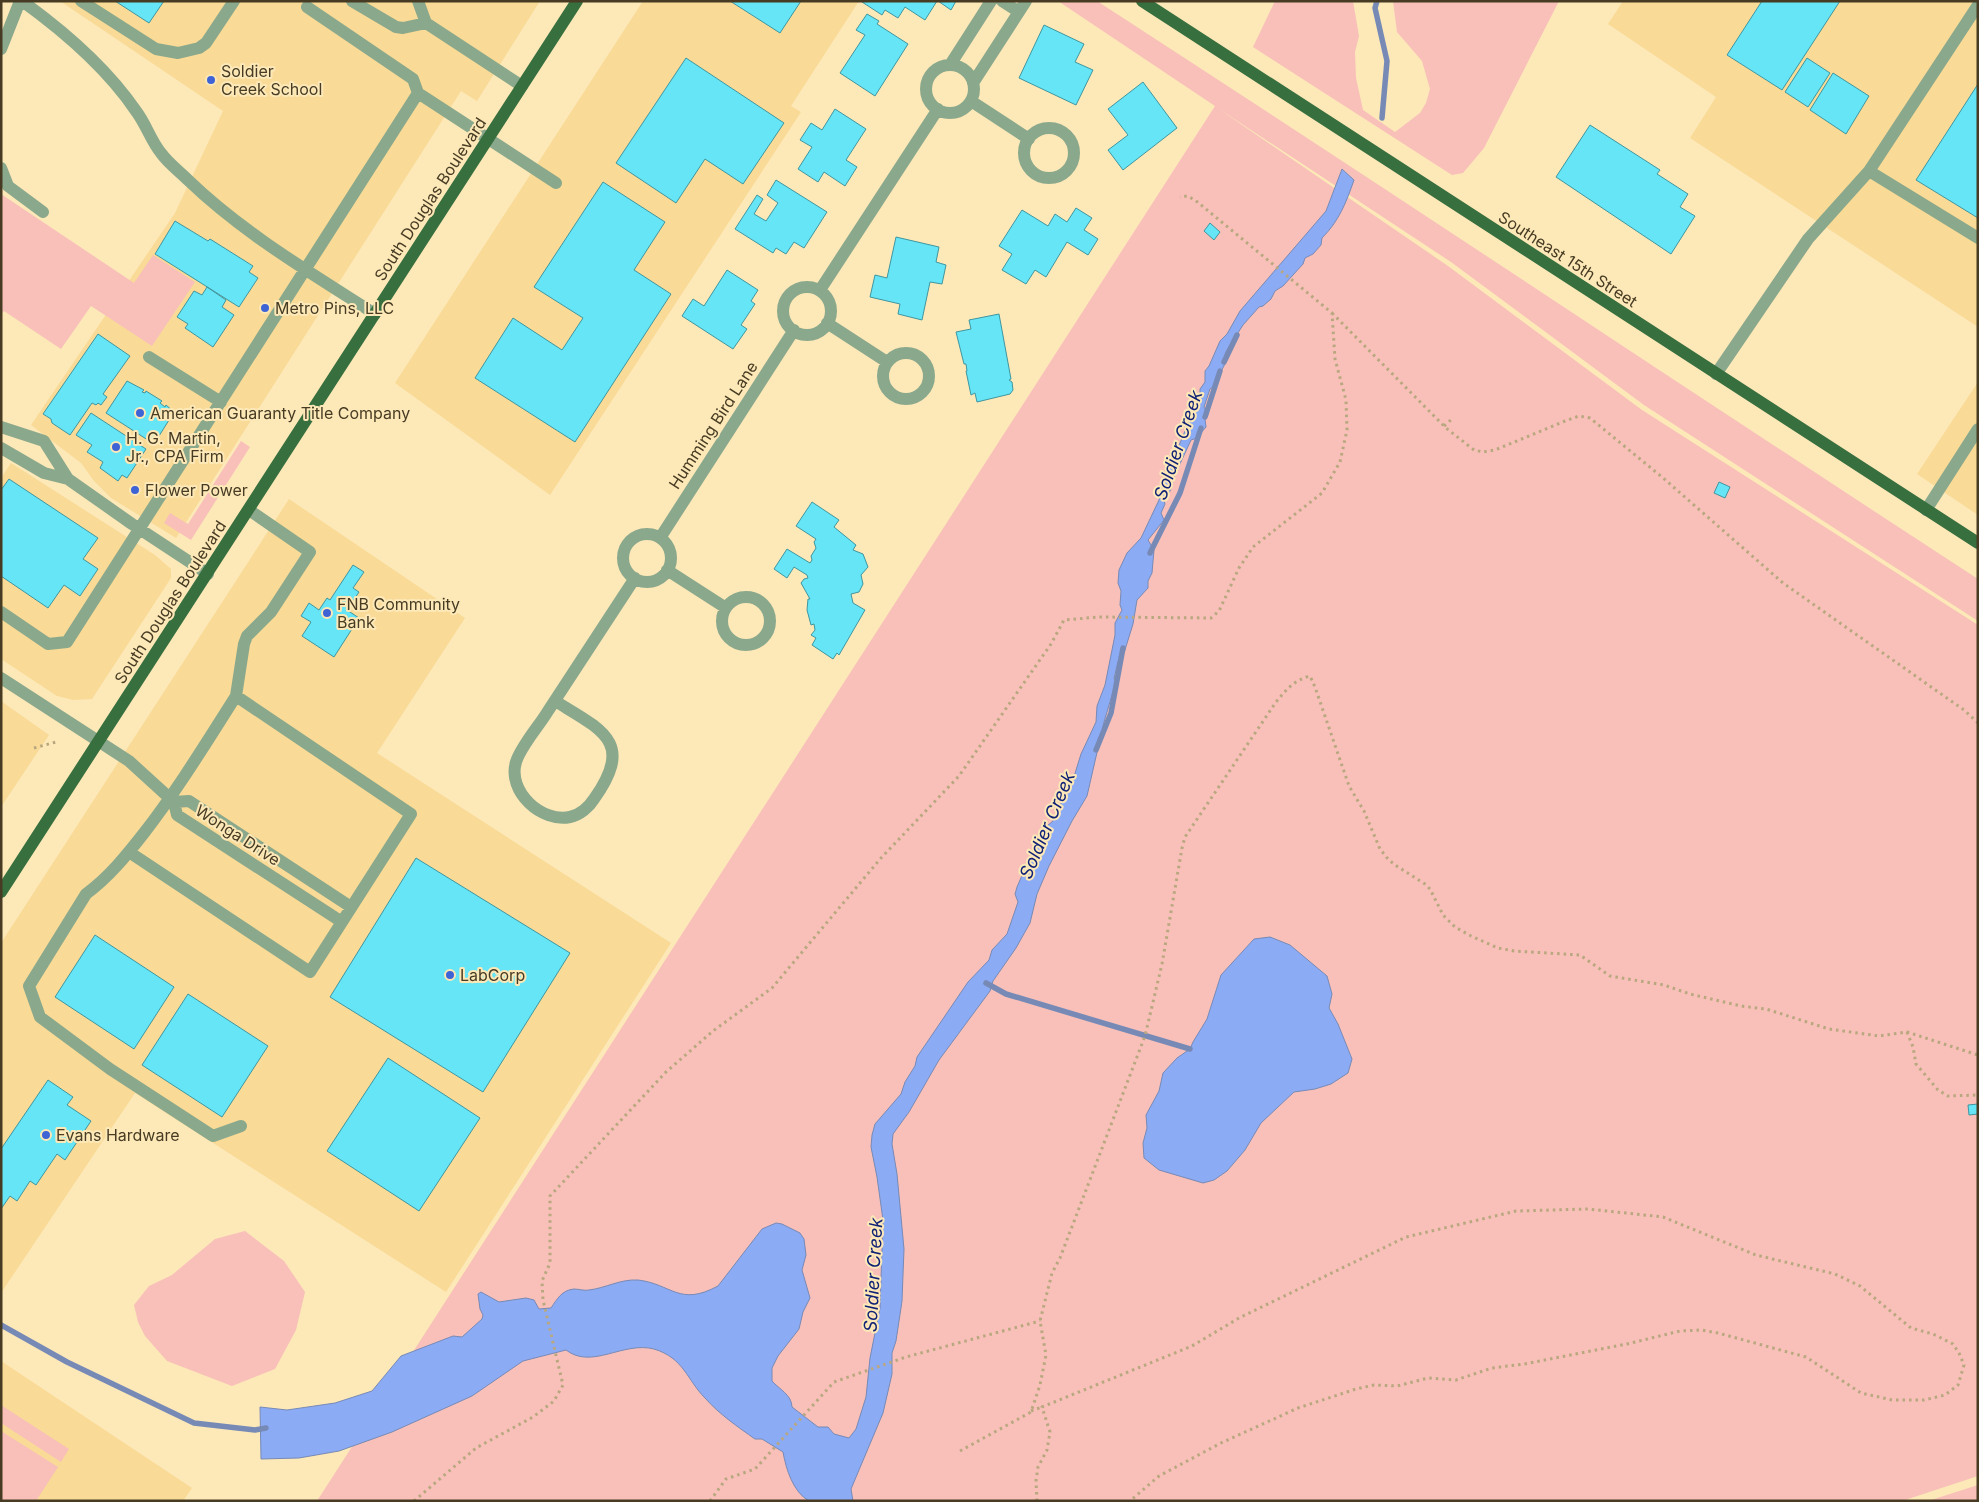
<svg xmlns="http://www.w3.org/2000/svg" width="1979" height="1502" font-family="Inter,sans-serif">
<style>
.built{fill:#f9da96}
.green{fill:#f8c0b9}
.water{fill:#8cabf5;stroke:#778ab6}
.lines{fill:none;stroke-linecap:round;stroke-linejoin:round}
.stream{stroke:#778ab6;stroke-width:5.5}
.building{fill:#65e5f5;stroke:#4096a0}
.path{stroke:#b8a77f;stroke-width:3;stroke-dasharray:2.5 4;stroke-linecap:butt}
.minor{stroke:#8aa88c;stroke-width:12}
.major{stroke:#376f3f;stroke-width:12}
.poi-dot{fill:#3e63d5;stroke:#fde8b8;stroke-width:2}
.labels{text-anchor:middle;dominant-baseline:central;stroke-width:4;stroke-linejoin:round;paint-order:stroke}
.poi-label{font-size:16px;fill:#473c23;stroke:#fde8b8;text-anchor:start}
.street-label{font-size:16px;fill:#473c23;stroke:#fde8b8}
.water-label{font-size:18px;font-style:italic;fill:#0f2276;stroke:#fde8b8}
</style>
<rect width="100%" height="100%" fill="#fde8b8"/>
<!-- built -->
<path class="built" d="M60,1H540L477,101L461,91L176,538L111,498L94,481L81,463L31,425L175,213L223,111Z
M643,1H859L791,106L801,112L550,495L395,383Z
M1623,1H1978V327L1690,138L1716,97L1608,24Z
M1978,382V515L1917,474Z
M11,463L155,555L171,569V578L92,699L73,700L57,696L1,659V478Z
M289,499L465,618L377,753L671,943L446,1292L135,1093L1,1293V943Z
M1,701L49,735L1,807Z
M1,1361L192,1488L183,1501H1Z"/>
<!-- green -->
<path class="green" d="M1058,1H1097C1392,192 1683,387 1978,579V621L1644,405L1451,262L1216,107L1448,266L1642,410L1978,625V1476L1902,1501H317L1215,106Z
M1275,1H1353L1359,36L1355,52L1356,78L1363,110L1395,132L1420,113L1426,103L1430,89L1422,61L1397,32L1393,1H1559L1484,148L1463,173L1452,175L1253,47Z
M1,194L134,283L153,255L195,282L152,346L91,306L61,349L4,311L1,314Z
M241,441L250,447L191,540L164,523L170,513L188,524Z
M245,1231L284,1261L305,1292L296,1330L275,1369L232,1386L167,1361L145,1336L138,1322L134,1305L149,1286L172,1275L215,1239Z
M1,1405L69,1449L61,1462L1,1423Z
M1,1431L58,1467L36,1501H1Z
M1978,1485V1501H1928Z"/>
<!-- water -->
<path class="water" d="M1342,169L1354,180C1346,203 1339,221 1322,238L1321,245L1313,254L1305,258L1303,264L1283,286L1275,291L1271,299L1263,306L1259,307L1243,325L1227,350L1225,354L1228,358L1213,387L1210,389L1204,407L1208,414L1205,419L1206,427L1200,434H1198L1197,438L1191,440L1173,479C1172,489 1170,492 1164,500L1165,504L1161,513L1164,520L1148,540L1154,550L1152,573L1148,581V588L1137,600L1133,624L1124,653L1119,656L1120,659L1118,661L1114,679L1116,681L1115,685L1104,722L1087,796L1072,821L1049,866L1037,894L1030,923L1016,948L993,981L990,991L939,1060L909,1112L893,1134L892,1144L897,1174L904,1249L902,1301L896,1341L892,1353V1374L883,1413L851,1489L853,1501H809C793,1492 786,1469 783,1452L762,1439H755C738,1427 719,1414 705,1398C687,1380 684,1358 654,1349C623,1341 592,1370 566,1350L523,1361L472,1396L392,1432L339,1451L299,1458L261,1459L260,1407L287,1410L335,1403L372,1391L401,1356L453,1336L462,1337L482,1319L483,1315L480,1309L478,1294L481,1292L499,1302L526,1298L534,1300L539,1309L551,1308C557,1299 562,1290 574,1289C579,1289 584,1291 589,1290C606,1288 620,1279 638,1280C672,1284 679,1307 718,1286L762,1229L776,1223L782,1224L800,1233L804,1239L806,1255L802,1270L810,1298L803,1312L799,1329L778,1356L772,1368V1381C779,1389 792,1395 792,1407L818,1427H828L834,1434L849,1438L856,1429L866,1397L870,1358L880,1308L883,1220L877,1177L871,1147L872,1135L875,1124L901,1094L905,1082L915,1066L917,1057L968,982L989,960L992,950L1007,934L1018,902L1015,894L1017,887L1033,850L1037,846L1043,829L1052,822L1059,812L1061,803L1072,783L1081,754L1096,722L1097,706L1105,685L1115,635V623L1122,610L1120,605L1121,591L1118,583L1119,570L1127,553L1141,538L1159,500L1164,473L1180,443L1200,395V389L1205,382V371L1209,366L1220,341L1227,334L1240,311L1326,211Z
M1270,937L1290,945L1327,976L1332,994L1329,1008L1338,1024L1352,1059L1348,1073L1331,1084L1315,1089L1294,1092L1261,1123L1245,1150L1227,1171L1214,1180L1203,1183L1159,1170L1144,1158L1143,1143L1147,1128L1146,1115L1159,1091L1163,1073L1177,1058L1190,1049L1193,1042L1207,1019L1221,975L1254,939Z"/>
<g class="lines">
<!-- stream -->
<path class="stream" d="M1377,1L1375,8L1387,61L1382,118
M1224,362L1237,335
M1205,417L1220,371
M1150,553L1180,493L1201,428
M1096,750L1111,713L1123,648
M986,983L1006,994L1190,1049
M1,1325L67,1362L194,1423L255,1430L266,1428"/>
</g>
<!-- building -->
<path class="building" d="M115,1H164L149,23Z
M730,1H801L780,33Z
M863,1H937L925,20L905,7L898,18L885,10L882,15L862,2Z
M938,1H956L951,10Z
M1762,1H1840L1782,90L1727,55Z
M867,14L879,21L877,24L908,44L875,96L840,73L865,35L856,30Z
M1044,25L1084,44L1075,62L1093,70L1076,105L1019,78Z
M686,58L784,123L743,184L705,159L676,203L616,163Z
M1807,58L1830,73L1808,107L1785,92Z
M1833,73L1869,96L1846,134L1810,110Z
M1143,82L1177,128L1123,170L1108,150L1128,135L1108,109Z
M1978,84V218L1916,180Z
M835,109L866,129L846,160L857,167L845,186L824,172L818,182L798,169L812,147L800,140L811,123L822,130Z
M1590,125L1660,170L1657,174L1688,194L1680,207L1695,216L1671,254L1556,177Z
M776,180L827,212L804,248L794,242L786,254L776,248L773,253L735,229L757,195L763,199L754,214L766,221L778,203L767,195Z
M603,182L665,222L634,270L671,294L575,442L475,378L513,318L562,350L583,318L534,287Z
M1076,208L1092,218L1084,230L1098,239L1088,255L1067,242L1046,277L1035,270L1026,284L1002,270L1012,254L999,246L1022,210L1048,226L1055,214L1067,222Z
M175,221L208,241L210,239L253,266L249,272L258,278L239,307L155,254Z
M1210,223L1220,232L1214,240L1204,231Z
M896,237L939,247L936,262L946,265L942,284L930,282L922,320L898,314L900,304L870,297L875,275L887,278Z
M727,270L758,290L751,301L755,304L741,325L747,329L733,349L682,316L693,299L704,306Z
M207,287L226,300L222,307L234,315L213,347L185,328L188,324L177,317L194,291L202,295Z
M999,314L1011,379L1009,380L1012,382L1013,390L1010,394L977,402L975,393L971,395L966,371H967L966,364H964L956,332L971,329L969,320Z
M98,334L130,356L103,394L107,397L101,405L98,403L96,405L92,403L70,435L52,423L51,419L43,414Z
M127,381L144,390L142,392L145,393L146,391L162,401L160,403L165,407L166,405L174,412L154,444L106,413Z
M91,413L146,449L127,478L122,475L118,481L100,468L103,462L87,452L92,445L76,435Z
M9,479L98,538L83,559L98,569L80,596L64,585L48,608L1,576V490Z
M1719,482L1730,487L1725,498L1714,493Z
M812,502L839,520L834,527L856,545L853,550L863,554L868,567L861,575L863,584L859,592L851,594L853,603L865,610L839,655L837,653L833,659L812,645L816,638L811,635L815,630L814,624L811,625L807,610L808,599H810L801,583L804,579L808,578L807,575L794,567L787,578L774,569L787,549L810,563L812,560L811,556L816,548L814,542L816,539L796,526Z
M353,565L364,572L353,588L359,592L347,610L359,618L334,657L302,636L311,622L301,616L309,603L319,610L327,598L330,600Z
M416,858L570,953L483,1092L330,997Z
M95,935L174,987L134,1049L55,997Z
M188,994L268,1046L222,1117L142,1065Z
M388,1058L480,1118L419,1211L327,1151Z
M48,1080L73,1097L67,1105L91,1121L65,1160L57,1154L36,1185L30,1181L17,1201L10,1196L1,1209V1149Z
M1978,1104V1114L1969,1115L1968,1105Z"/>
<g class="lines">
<!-- path -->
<path class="path" d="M1332,313L1446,428L1474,450L1483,452L1495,450L1565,421L1579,416L1590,418L1662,477L1783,583L1964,710L1978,723
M1444,426L1452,419
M34,748L56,742
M1907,1032L1913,1047L1916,1064L1938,1090L1948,1096L1978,1095
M1031,1411L1042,1407
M960,1451L1031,1412L1040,1385L1046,1355L1040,1321L1052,1273L1060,1258L1145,1036L1162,964L1182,848L1185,837L1276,702C1286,690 1294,680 1310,676L1315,687L1349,786L1364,811L1380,849L1388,859L1395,865L1425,884L1430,889L1443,915L1455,927L1471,936L1498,948L1514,951L1580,955L1610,976L1664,985L1690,994L1741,1006L1766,1009L1829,1029L1879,1036L1907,1032L1978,1055
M414,1501L476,1448L533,1417L554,1401L563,1385L543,1300L542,1281L550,1263V1196L666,1072L713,1031L772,988L881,858L959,776L1051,644L1064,620L1099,617L1211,618L1219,611L1239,568L1253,547L1322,493L1340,462L1347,430L1346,400L1335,359L1332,313L1195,200L1187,196L1180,197
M710,1501L726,1479L755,1469L834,1382L906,1357L1040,1321
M1037,1501L1036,1481L1038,1467L1047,1450L1050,1432L1042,1407L1192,1346L1239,1318L1406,1237L1516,1211L1588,1209L1663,1217L1756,1255L1835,1274L1860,1286L1911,1328L1933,1334L1953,1344L1959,1353L1964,1365L1958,1385L1945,1395L1924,1400H1892L1861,1393L1806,1357L1718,1333L1701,1330L1680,1331L1627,1344L1524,1364L1492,1368L1456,1380L1428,1378L1397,1386L1374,1385L1356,1389L1298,1408L1221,1443L1159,1476L1130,1501"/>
<!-- minor -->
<path class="minor" d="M22,1C65,32 106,67 136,111C146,124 151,141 161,153C168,163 179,171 188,180C243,233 311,273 375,314
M81,1L156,49L178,53L199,48L206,43L234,1
M352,1L396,27L403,28L426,23
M418,1L426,23L522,86
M1002,1L1019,12
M307,7L413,79L418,93L556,183
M1,49L20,1
M926 89a24 24 0 1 1 48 0a24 24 0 1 1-48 0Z
M950,65L991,1
M973,83L1026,1
M971,101L1029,139
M1024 153a25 25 0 1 1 50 0a25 25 0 1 1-50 0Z
M1,168L8,186L43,212
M1869,171L1978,238
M783 311a24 24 0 1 1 48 0a24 24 0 1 1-48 0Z
M820,290L938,109
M827,323L887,362
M883 376a23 23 0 1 1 46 0a23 23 0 1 1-46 0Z
M149,357L221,402
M1716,374L1808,239L1869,171L1978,5
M1,427L44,441L68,479L132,524L208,574
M1,448L44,473L68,479
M1926,510L1978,429
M623 558a24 24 0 1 1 48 0a24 24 0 1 1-48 0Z
M660,538L794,330
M667,570L726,608
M722 621a24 24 0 1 1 48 0a24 24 0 1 1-48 0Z
M1,612L48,644L67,642L418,93
M1,678L129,761L174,802
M236,696L244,644L247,636L271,612L310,552L249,510
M555,701C602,730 635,742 594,799C589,807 580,815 570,817C542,823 507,792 516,762C521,746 539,726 548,711C577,667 606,622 635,578
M174,802L177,815L342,922
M174,802L189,801L351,907
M129,852L310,972L411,814L236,696C206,743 178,789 144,833C126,856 109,877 86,894L29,986L40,1017L110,1069L213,1136L241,1126"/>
<!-- major -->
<path class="major" d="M1142,1L1978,543
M1,892L577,1"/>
</g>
<!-- markers -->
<g class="poi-dot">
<circle cx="211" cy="80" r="5"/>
<circle cx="265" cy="308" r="5"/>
<circle cx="140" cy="413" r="5"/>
<circle cx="116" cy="447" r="5"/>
<circle cx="135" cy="490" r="5"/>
<circle cx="327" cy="613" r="5"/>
<circle cx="450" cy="975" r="5"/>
<circle cx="46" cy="1135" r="5"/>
</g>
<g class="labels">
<!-- poi labels -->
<g class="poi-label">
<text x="221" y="71">Soldier<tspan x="221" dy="18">Creek School</tspan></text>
<text x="275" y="308">Metro Pins, LLC</text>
<text x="150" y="413">American Guaranty Title Company</text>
<text x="126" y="438">H. G. Martin,<tspan x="126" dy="18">Jr., CPA Firm</tspan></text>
<text x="145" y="490">Flower Power</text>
<text x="337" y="604">FNB Community<tspan x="337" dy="18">Bank</tspan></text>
<text x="460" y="975">LabCorp</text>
<text x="56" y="1135">Evans Hardware</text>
</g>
<!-- street labels -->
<g class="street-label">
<text transform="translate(430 199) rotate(-57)">South Douglas Boulevard</text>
<text transform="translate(1568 259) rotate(33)">Southeast 15th Street</text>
<text transform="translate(713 425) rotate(-57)">Humming Bird Lane</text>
<text transform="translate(170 602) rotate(-57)">South Douglas Boulevard</text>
<text transform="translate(238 835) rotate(33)">Wonga Drive</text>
</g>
<!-- water labels -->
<g class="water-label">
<text transform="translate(1178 445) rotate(-71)">Soldier Creek</text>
<text transform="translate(1047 825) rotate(-67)">Soldier Creek</text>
<text transform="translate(873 1275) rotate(-87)">Soldier Creek</text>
</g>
</g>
<!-- border -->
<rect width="1979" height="1502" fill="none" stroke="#473c23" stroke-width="5"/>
</svg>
